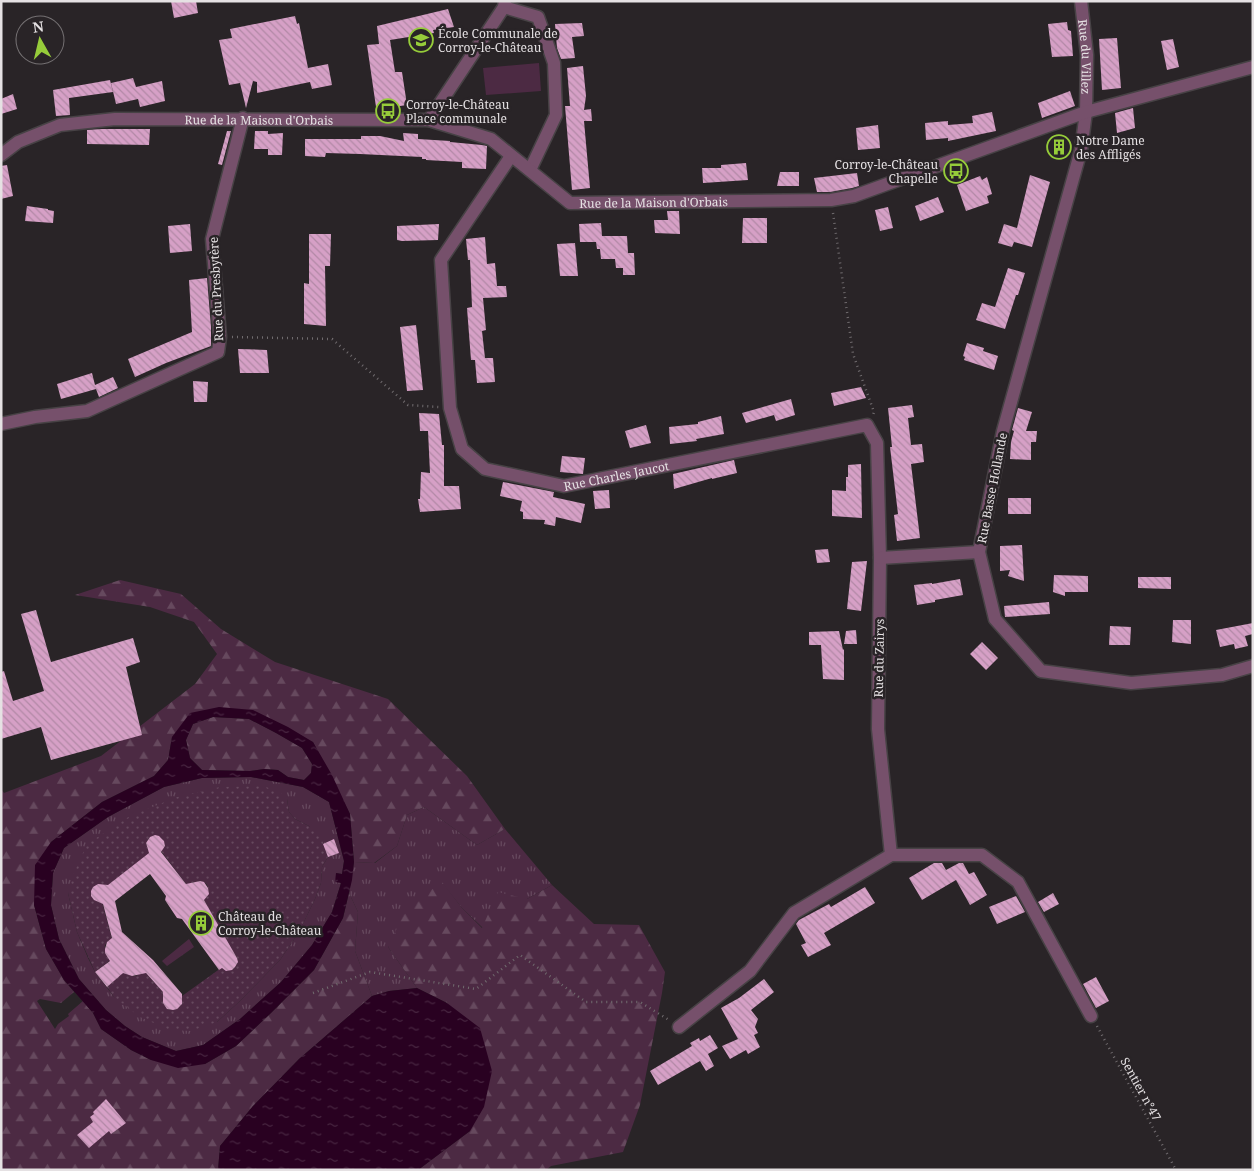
<svg xmlns="http://www.w3.org/2000/svg" width="1254" height="1171" font-family="'Noto Serif',serif">
<style>
.grass{fill:url(#grass-tufts);fill-rule:evenodd}
.forest{fill:url(#forest-firs)}
.park{fill:url(#park-dots)}
.pitch{fill:#4c2a43}
.water{fill:url(#water-ripples);fill-rule:evenodd}
.building{fill:url(#building-back-hatch)}
.lines{fill:none;stroke-linecap:round;stroke-linejoin:round}
.minor-casing{stroke:#474245;stroke-width:15}
.path{stroke:#716c6f;stroke-width:2.5;stroke-dasharray:1 4;stroke-linecap:butt}
.minor{stroke:#76506b;stroke-width:12}
.labels{text-anchor:middle;dominant-baseline:central;stroke-width:5;stroke-linejoin:round;paint-order:stroke}
.poi-label{font-size:12px;fill:#e5e1e3;stroke:#292427;text-anchor:start}
.street-label{font-size:12px;fill:#e5e1e3;stroke:#292427}
</style>
<defs>
<pattern id="grass-tufts" width="24" height="20" patternUnits="userSpaceOnUse" patternTransform="scale(1.25)"><rect width="24" height="20" fill="#4c2a43"/><path d="M3 7l-1-3M5 7V3M7 7l1-3M15 17l-1-3M17 17v-4M19 17l1-3" fill="none" stroke="#66495e"/></pattern>
<pattern id="forest-firs" width="22" height="20" patternUnits="userSpaceOnUse" patternTransform="scale(1.25)"><rect width="22" height="20" fill="#4c2a43"/><path d="M5 1l3.5 6h-7zM16 11l3.5 6h-7z" fill="#66495e"/></pattern>
<pattern id="park-dots" width="8" height="8" patternUnits="userSpaceOnUse" patternTransform="scale(1.25)"><rect width="8" height="8" fill="#4c2a43"/><path d="M2 2h.1M6 6h.1" fill="none" stroke="#66495e" stroke-width="1.8" stroke-linecap="round"/></pattern>
<pattern id="water-ripples" width="26" height="14" patternUnits="userSpaceOnUse" patternTransform="scale(1.25)"><rect width="26" height="14" fill="#290121"/><path d="M2 4q2-2 4 0t4 0M15 11q2-2 4 0t4 0" fill="none" stroke="#482641"/></pattern>
<pattern id="building-back-hatch" width="6" height="6" patternUnits="userSpaceOnUse" patternTransform="scale(1.25)"><rect width="6" height="6" fill="#d6a0c6"/><path d="M-1 5l2 2M0 0l6 6M5-1l2 2" fill="none" stroke="#b289a6"/></pattern>
</defs>
<rect width="100%" height="100%" fill="#292427"/>
<!-- grass -->
<path class="grass" d="M251,777L303,787L329,802L344,861L342,874L336,873L341,883L332,912L312,945L281,982L240,1019L203,1045L176,1051L142,1037L125,1026L106,1010L79,979L59,939L51,905L53,873L64,848L108,817L164,787L202,778ZM220,787L287,799L289,812L295,819L309,826L328,857L322,867L321,883L315,899L299,932L280,960L240,1001L217,1022L114,997L95,972L88,958L77,932L68,893Z
M424,807L477,845L505,829L552,885L527,899L483,928L462,908L442,883L388,947L417,988L389,991L372,996L355,951L358,912L349,893L354,862L375,863L397,846L407,815Z
M189,939L194,947L167,966L162,961Z"/>
<!-- forest -->
<path class="forest" d="M120,580L181,594L221,629L275,662L388,699L467,776L505,829L477,845L424,807L407,815L397,846L374,863L354,862L350,814L313,742L219,707L172,737L168,760L154,776L102,802L51,842L34,905L46,949L64,980L74,992L61,1003L40,999L37,1001L55,1029L58,1024L69,1016L68,1014L83,1001L93,1013L101,1029L131,1050L151,1060L205,1064L236,1046L271,1013L314,970L343,918L349,893L358,912L355,951L372,996L299,1059L253,1106L220,1146L218,1170H1V789L4,793L101,756L195,684L217,654L194,622L150,607L75,595Z
M213,717L249,719L276,733L302,748L312,764L311,773L304,780L288,777L278,770L264,769L250,771L202,770L190,758L186,740L193,724Z
M442,882L462,908L482,928L498,892L527,899L552,885L594,924L639,925L665,972L662,993L640,1105L623,1152L551,1166L546,1170H418L470,1131L447,1003L417,988L388,947L407,907Z"/>
<!-- park -->
<path class="park" d="M263,786L280,792L287,799L289,812L295,819L309,826L322,840L328,857L322,867L321,883L315,899L299,932L280,960L240,1001L217,1022L191,1031L170,1030L140,1017L114,997L107,987L124,971C130,978 138,978 143,970L165,994L167,1009C174,1011 177,1009 182,1004V996L221,968L232,970C236,967 238,963 237,958L204,900C215,883 202,877 187,885L161,851L165,846C164,837 158,835 150,837L146,843L148,850L151,853L106,887H93C89,896 93,902 102,902L112,939C101,944 104,952 112,959L95,972L77,932L68,893L74,873L87,844L130,816L177,797L220,787Z"/>
<!-- pitch -->
<path class="pitch" d="M539,63L541,91L486,95L483,68Z"/>
<!-- water -->
<path class="water" d="M219,707L253,710L288,727L313,742L332,775L350,814L354,862L352,880L343,918L314,970L271,1013L236,1046L205,1064L178,1068L151,1060L131,1050L101,1029L93,1013L64,980L46,949L34,905L35,865L51,842L102,802L154,776L168,760L172,737L190,713ZM213,717L249,719L276,733L302,748L312,764L311,773L304,780L288,777L278,770L264,769L250,771L202,770L190,758L186,740L193,724ZM251,777L303,787L329,802L344,861L342,874L336,873L335,882L341,883L332,912L312,945L281,982L240,1019L203,1045L176,1051L142,1037L125,1026L106,1010L79,979L59,939L51,905L53,873L64,848L108,817L164,787L202,778Z
M417,988L447,1003L480,1028L492,1071L484,1107L470,1131L418,1170H218L220,1146L253,1106L299,1059L372,996L389,991Z"/>
<!-- building -->
<path class="building" d="M171,1H196L198,13L174,18Z
M448,9L454,27L433,30L434,33L390,40L395,72H402L407,105L386,108L376,107L367,45L379,44L377,26Z
M295,16L297,24L299,23L308,68L328,64L332,85L312,89L310,82L257,93V82L253,81L246,108L240,83L229,85L219,40L232,38L230,29Z
M1067,22L1068,30L1071,31L1073,56L1052,57L1048,24Z
M582,23L584,36L572,37L575,58L561,59L557,48L555,24Z
M1117,38L1121,88L1102,90L1099,39Z
M1173,39L1179,67L1167,70L1161,41Z
M583,66L586,96L584,110L591,109L592,121H584L590,188L572,190L565,106H570L567,68Z
M133,78L136,87L162,81L165,101L140,107L138,99L116,104L111,83Z
M110,80L113,92L69,98L70,115L56,116L53,90Z
M1070,91L1075,106L1042,118L1038,103Z
M13,94L17,109L1,114V99Z
M1133,108L1135,128L1117,133L1115,113Z
M992,112L996,131L948,141V138L926,140L925,123L948,121V125L973,123L972,116Z
M878,125L880,148L858,150L856,128Z
M102,129H150L149,145L87,144V130Z
M227,131H231L222,165L218,164Z
M255,131H268V134L283,133L282,155H268V149H254Z
M403,133L418,134V139L450,141V142L482,145L487,146L486,169L462,168V162L426,160V159H422V157L360,154L326,153L325,157L305,156V139H361V136H380L404,141Z
M746,163L748,180L703,183L702,168H721V165Z
M7,165L13,196L1,199V166Z
M780,172H799V186H777Z
M857,173L859,186L852,188L830,192H817L814,178Z
M1030,175L1050,182L1032,247L1014,242L1012,247L998,243L1004,224L1017,228Z
M980,176L982,180L987,177L992,194L987,196L989,203L966,211L957,185Z
M938,197L944,212L920,221L915,206Z
M27,206L48,209V210L54,211L53,223L25,221Z
M888,207L893,228L880,231L875,210Z
M667,211H679L680,234L655,233L654,220H668Z
M743,218H767V243H742Z
M601,223L602,236H627L628,253H634L635,275H623V268H616L615,259H601L600,249H597L596,242H580L579,224Z
M190,224L192,251L170,253L168,226Z
M439,224L438,240L402,241L397,240V226Z
M309,234H331L330,266H325L326,326L304,324V283L309,284Z
M485,237L487,264L495,263L497,286H506L507,297L483,298L486,330L482,331L485,358H493L495,382L477,383L475,360H471L467,308L472,307L470,260H468L466,239Z
M575,243L578,276H560L557,244Z
M1008,268L1025,273L1018,295H1016L1005,329L976,320L982,303L995,307Z
M207,278L211,327V346L166,363L135,377L128,359L192,332L189,280Z
M416,325L423,390L407,391L400,327Z
M967,343L984,348L983,351L998,356L994,370L964,360L965,357L963,356Z
M238,349L267,350L269,373H240Z
M92,373L95,385L113,377L118,388L99,397L96,389L61,399L57,384Z
M193,381L208,382L207,402H194Z
M861,387L866,398L834,406L831,393Z
M791,399L795,415L776,421L774,415L746,423L742,413Z
M912,405L914,417L908,418L911,445L922,444L924,462L911,464L920,538L897,541L894,515L898,514L890,447H892L888,408Z
M1018,408L1032,412L1026,431H1037L1036,442H1031V460L1010,459L1011,442L1014,431L1012,430Z
M419,413L439,414L442,445H444V486H459L461,509L420,512L418,499H420L421,472L430,473L428,431H420Z
M721,416L724,434L696,439L697,441L670,444L669,427L698,424V422Z
M646,425L651,443L630,448L625,431Z
M562,456L585,458L583,474L560,472Z
M734,460L737,473L712,479V478L674,489L673,474Z
M861,464L862,518L832,516V490L846,491V477H848V465Z
M503,482L554,492L553,497L585,504L581,523L556,517L555,526L544,524L545,520L523,519V512L520,511L522,501L500,496Z
M609,490L610,508L595,509L593,491Z
M1008,498H1031V514H1008Z
M1022,545L1024,581L1008,576L1010,570L1000,571V546Z
M828,549L830,562L817,563L815,550Z
M867,561L861,611L847,609L852,562Z
M1054,575L1088,576V592H1065V596L1053,592Z
M1138,577H1171V589L1138,588Z
M960,579L963,595L935,600V602L917,605L914,585L932,583V584Z
M1049,602L1050,614L1005,617L1004,606Z
M36,610L51,662L133,638L140,662L126,667L142,735L51,760L41,727L1,739V672L4,671L13,701L44,691L21,614Z
M1173,620H1191V644L1172,642Z
M1253,623V634L1245,636L1248,646L1235,649L1234,644L1220,647L1216,630Z
M1110,626L1131,627L1130,645H1109Z
M856,630L857,644H844L846,631Z
M839,631L843,650L844,649V680L823,679L821,645H809V632Z
M982,642L998,658L986,670L970,654Z
M155,835L159,836L164,841L165,846L161,852L186,884L200,881L204,882L208,888L209,894L204,900L237,958L238,962L235,967L232,970L226,971L222,968L219,970L182,919L177,918L165,900L166,896L150,874L115,901L122,932L153,960L182,994V1004L177,1009L173,1010L167,1009L163,1003V992L146,973L132,976L123,973L107,987L95,972L110,961L105,953V949L107,942L112,938L103,904L94,900L91,896V891L93,887L98,884L108,885L149,853L146,843L150,837Z
M334,839L339,853L328,857L323,844Z
M934,863H942L946,870L959,863H963L969,874L974,872L987,895L970,905L956,880L922,900L909,878Z
M865,887L875,903L824,933L831,945L808,957L801,945L806,943L796,924L799,920L829,904L831,907Z
M1053,893L1059,904L1044,912L1038,902Z
M1016,896L1025,912L997,924L989,907Z
M1096,977L1109,1001L1096,1008L1083,984Z
M764,979L774,992L751,1010L758,1019L755,1027L758,1033L754,1035L760,1047L748,1054L746,1050L730,1059L722,1046L738,1039L721,1008L739,998Z
M710,1035L718,1048L708,1054L714,1066L706,1071L700,1061L658,1085L650,1071L692,1046L690,1043L699,1038L700,1041Z
M106,1099L126,1123L111,1134L109,1131L89,1148L77,1135L93,1122L90,1117L94,1114L93,1112Z"/>
<g class="lines">
<!-- minor casing -->
<g class="minor-casing">
<g id="minor">
<path id="s1" d="M1081,1L1087,55L1086,112L1081,150L1003,431L979,552L995,619L1041,671L1131,683L1222,675L1253,666"/>
<path d="M504,7L538,17L554,63L556,115L530,170"/>
<path d="M429,120L504,7L505,1"/>
<path id="s2" d="M1,155L18,142L60,125L115,119L429,120L491,139L570,203L831,200L854,196L1086,112L1253,67"/>
<path id="s3" d="M511,156L441,260L450,408L462,449L485,469L564,486L867,425L877,443L880,558L878,729L891,855L794,913L750,971L679,1027"/>
<path d="M1,424L35,417L87,411L218,352L220,337L212,239L243,118"/>
<path d="M880,558L979,552"/>
<path d="M891,855H982L1018,882L1091,1016"/>
</g>
</g>
<!-- path -->
<path class="path" d="M833,213L853,354L874,412L873,415
M232,337L332,339L408,405L439,407
M313,993L370,972L476,989L520,955L586,1002H640L669,1020
M1097,1026L1176,1170"/>
<!-- minor -->
<use href="#minor" class="minor"/>
</g>
<!-- icons -->
<defs>
<g id="school-ring" transform="scale(1.25)"><circle r="9.5" fill="#292427" stroke="#96cc3a" stroke-width="1.5"/><path d="M0-5L7-2L0 1L-7-2ZM-4 1L0 2.5L4 1V4Q0 6-4 4Z" fill="#96cc3a"/></g>
<g id="bus-ring" transform="scale(1.25)"><circle r="9.5" fill="#292427" stroke="#96cc3a" stroke-width="1.5"/><path d="M-5-6H5V4H4V6H2V4H-2V6H-4V4H-5ZM-3.5-4V0h7V-4ZM-3.5 1.2v1.5H-2V1.2ZM2 1.2v1.5H3.5V1.2Z" fill="#96cc3a"/></g>
<g id="building-ring" transform="scale(1.25)"><circle r="9.5" fill="#292427" stroke="#96cc3a" stroke-width="1.5"/><path d="M-4-6H4V6H1V3H-1V6H-4ZM-2.5-4.3h1.7v1.8h-1.7ZM.8-4.3h1.7v1.8H.8ZM-2.5-1h1.7V.8h-1.7ZM.8-1h1.7V.8H.8Z" fill="#96cc3a"/></g>
</defs>
<g fill-rule="evenodd">
<use href="#school-ring" x="421" y="40"/>
<use href="#bus-ring" x="388" y="111"/>
<use href="#building-ring" x="1059" y="147"/>
<use href="#bus-ring" x="956" y="171"/>
<use href="#building-ring" x="201" y="923"/>
</g>
<g class="labels">
<!-- poi labels -->
<g class="poi-label">
<text x="438" y="33">École Communale de<tspan x="438" dy="14">Corroy-le-Château</tspan></text>
<text x="406" y="104">Corroy-le-Château<tspan x="406" dy="14">Place communale</tspan></text>
<text x="1076" y="140">Notre Dame<tspan x="1076" dy="14">des Affligés</tspan></text>
<text x="938" y="164" text-anchor="end">Corroy-le-Château<tspan x="938" dy="14">Chapelle</tspan></text>
<text x="218" y="916">Château de<tspan x="218" dy="14">Corroy-le-Château</tspan></text>
</g>
<!-- street labels -->
<g class="street-label">
<text stroke="none"><textPath href="#s1" startOffset="56">Rue du Villez</textPath></text>
<text stroke="none"><textPath href="#s2" startOffset="266">Rue de la Maison d'Orbais</textPath></text>
<text stroke="none"><textPath href="#s2" startOffset="686">Rue de la Maison d'Orbais</textPath></text>
<text transform="translate(216 289) rotate(-93)">Rue du Presbytère</text>
<text stroke="none"><textPath href="#s3" startOffset="481">Rue Charles Jaucot</textPath></text>
<text transform="translate(992 488) rotate(-79)">Rue Basse Hollande</text>
<text transform="translate(879 658) rotate(-89)">Rue du Zairys</text>
<text transform="translate(1141 1089) rotate(61)">Sentier n°47</text>
</g>
</g>
<!-- border -->
<rect width="1254" height="1171" fill="none" stroke="#e5e1e3" stroke-width="5"/>
<!-- north arrow -->
<g transform="translate(40 40) rotate(352)"><circle r="24" fill="#292427" stroke="#747072"/>
<path d="M0-4L9 19L0 12L-9 19Z" fill="#96cc3a"/>
<text y="-8" font-size="14" font-weight="bold" text-anchor="middle" fill="#e5e1e3">N</text>
</g>
</svg>
